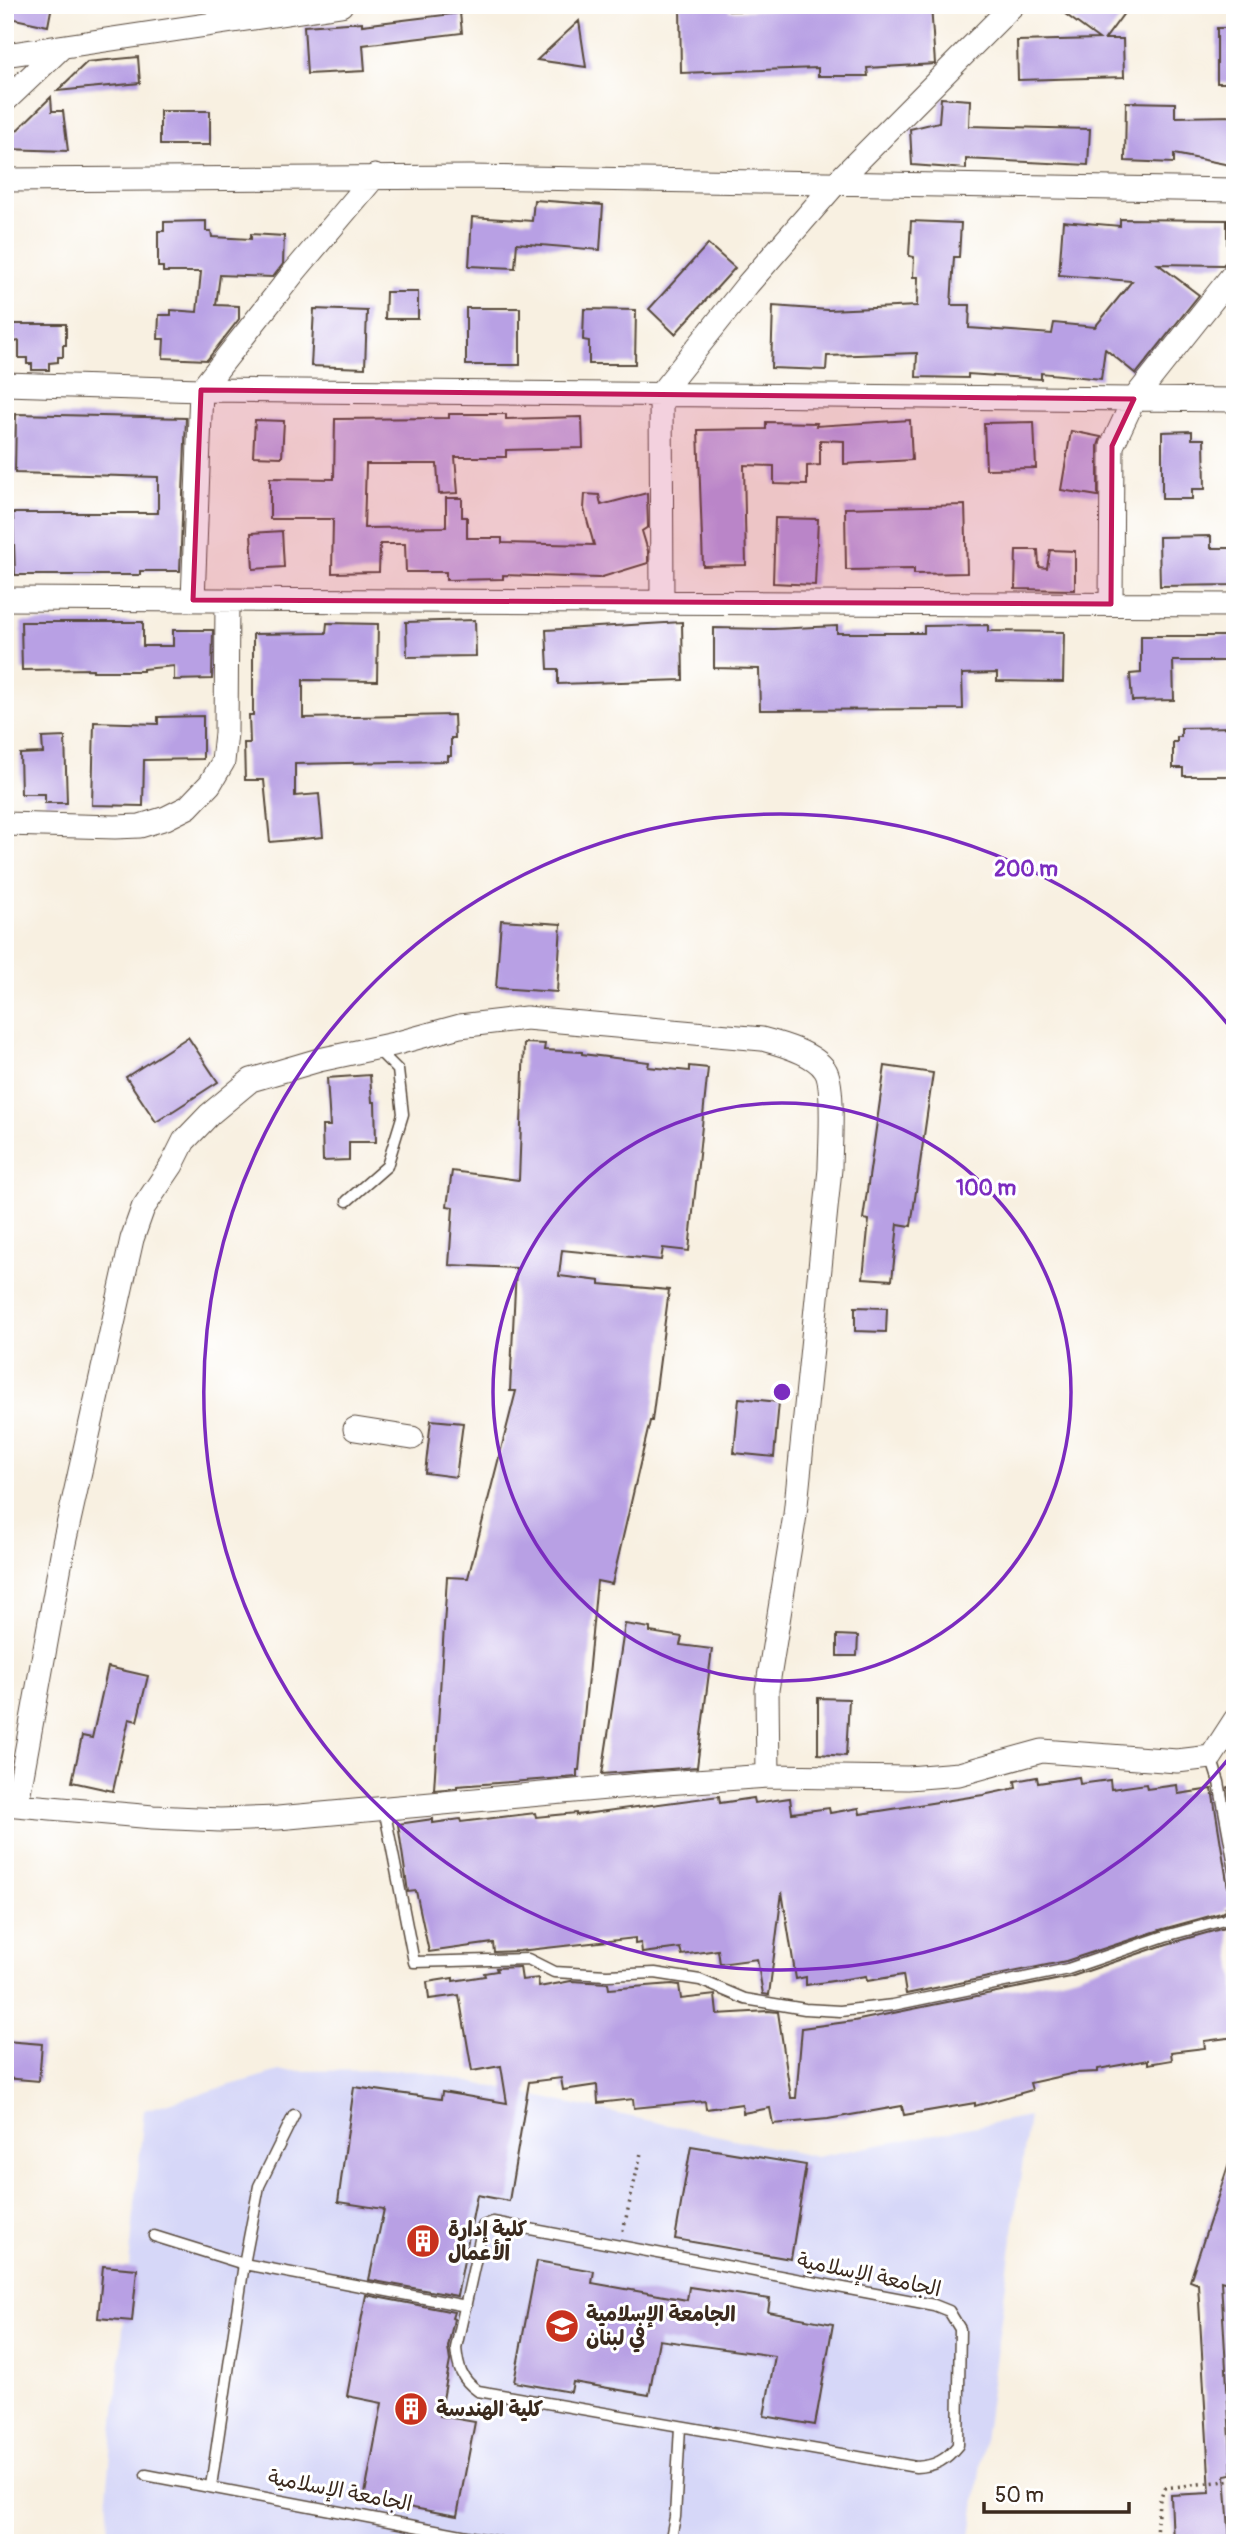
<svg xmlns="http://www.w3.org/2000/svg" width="1240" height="2548" font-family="Pangolin,'Playpen Sans Arabic',sans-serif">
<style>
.built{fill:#d6d7f8}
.building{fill:#b8a0e4}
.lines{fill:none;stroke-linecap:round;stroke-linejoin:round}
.service-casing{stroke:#57483b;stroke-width:13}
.minor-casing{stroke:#57483b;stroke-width:25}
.path{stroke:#57483b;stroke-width:3.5;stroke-dasharray:2 5;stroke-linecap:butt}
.service{stroke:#fff;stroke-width:10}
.minor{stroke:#fff;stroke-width:23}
.marked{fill:#c2185b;fill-opacity:0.2;stroke:#c2185b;stroke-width:5;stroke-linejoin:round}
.ring{fill:none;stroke:#7b2cbf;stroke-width:3.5}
.labels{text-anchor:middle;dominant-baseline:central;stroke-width:6;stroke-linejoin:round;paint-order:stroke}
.poi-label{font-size:21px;font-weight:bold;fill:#3b2a1e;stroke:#fff;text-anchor:start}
.street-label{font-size:21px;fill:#3b2a1e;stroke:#fff}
.centre{fill:#7b2cbf;stroke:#fff;stroke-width:3.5}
.ring-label{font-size:21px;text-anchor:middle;font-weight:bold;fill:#7b2cbf;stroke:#fff;stroke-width:6;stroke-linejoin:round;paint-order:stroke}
</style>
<rect width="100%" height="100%" fill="#fff"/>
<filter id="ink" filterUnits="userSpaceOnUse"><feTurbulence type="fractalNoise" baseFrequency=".0143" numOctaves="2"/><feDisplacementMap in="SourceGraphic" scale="14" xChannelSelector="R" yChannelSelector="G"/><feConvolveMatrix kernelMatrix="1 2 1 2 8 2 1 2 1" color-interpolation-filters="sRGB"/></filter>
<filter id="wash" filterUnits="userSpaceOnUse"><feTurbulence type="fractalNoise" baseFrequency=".00686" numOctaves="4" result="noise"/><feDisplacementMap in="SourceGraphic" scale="28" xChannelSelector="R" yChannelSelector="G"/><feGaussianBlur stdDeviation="1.57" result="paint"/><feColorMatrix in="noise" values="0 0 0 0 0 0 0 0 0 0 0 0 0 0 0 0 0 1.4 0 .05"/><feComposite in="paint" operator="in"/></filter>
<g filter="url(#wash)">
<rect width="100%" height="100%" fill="#f8f0e1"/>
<!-- built -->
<path class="built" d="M415,2070L816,2157L1029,2116L970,2543H110L107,2495L144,2110L279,2071Z"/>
<g id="blocks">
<!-- building -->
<path class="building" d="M5,5H52L48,26L5,17Z
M680,5H729V11L823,9L824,5H931L935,64L867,68L868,76H818V68L681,73Z
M1053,5H1130L1105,39H1123L1124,77L1018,80L1017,41L1099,39Z
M460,13L462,33L363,45L365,71L307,74L304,26L362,22V25Z
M579,21L586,67L537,60Z
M1217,28H1235V83H1217Z
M138,57L140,83L57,91L87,62Z
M51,97L52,111H63L68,151L5,149V142Z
M941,98L970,100L969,126L1090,129L1088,165L966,159V169L912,165L910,129L939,122Z
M1126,102L1175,103V117L1235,116V166L1174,154V163L1125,161Z
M160,111H210V145H160Z
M534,200L603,205L600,250L517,243L515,268L469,266L472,217L532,221Z
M1120,219L1227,220V261L1223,265L1158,264L1199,295L1136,374L1105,349L1101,379L1041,373V379L968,374V378L916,377L917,353L827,356L826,370L771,368L773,306L828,310L917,306L918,277H913L914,257L909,256L911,221L961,223L959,257H954L951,305H970L969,328L1052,334L1054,323L1095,327L1132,281L1059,275L1063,221L1120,226Z
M206,221V231H211L212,237L251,239V234L284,236L283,264L273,277L220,275L216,305L239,306V319L207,360L163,358L164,339H158L159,315H171V310L197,312L201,272H163V267H158V231H164V222Z
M708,244L735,268L675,334L649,309Z
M386,292H418V319H385Z
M466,308H520V365H466Z
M314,309L367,311L365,368L311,366Z
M584,309L636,310L635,364H589V341L583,340Z
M13,324H66V345H63V357H58V362L49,363V370H32V364H27V358H19V341L14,342Z
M16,414L186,418L180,571H140V575H15L13,513H158V477L15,473Z
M449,414H506V419L582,417L583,448L506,450V457H455L458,493L439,494L437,464H366L364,528L446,527V498H462V517H467V538H502V543L594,545L584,509L585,494L599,495L601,505L647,493L648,527L642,531L648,551V563L599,578L503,575V579L446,580V572H406L405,544H380L379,572L332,573L333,519H270V478L334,479L335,419L449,418Z
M255,420L284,421L282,457L253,456Z
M910,420L912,460L844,464V441L820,440V465L807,466V485L774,484V466L744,465L746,565L703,566L698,430L766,429V422L817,423L816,426Z
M1034,422L1036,468L986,469L984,423Z
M1071,431L1101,437L1098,446V496L1061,490Z
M1192,431V439H1204L1205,489H1192V499H1162V432Z
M965,505L967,573L914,574V569L846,570L845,508Z
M775,518L818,519L815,585L773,583Z
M282,531L284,567L253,569L251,533Z
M1211,536V548H1235V585L1160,586L1159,537Z
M1016,550H1038L1039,567L1047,568L1050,550L1075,551V590L1015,589Z
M475,620L476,656L407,657L406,622Z
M21,622H143V646H173V630H213L212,679L174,680V666L143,669V671H93V669L22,670Z
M682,622L683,680L558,684V669H548L546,630Z
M327,623L378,624L377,681L303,680V718L454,715L455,738H451V756H448V761L295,764V796L319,794L323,837L270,842L264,780H245L244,743H250L249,715H253V634L326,633Z
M988,625V631L1064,632L1063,682L997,681V673L962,674L963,709L760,710L759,669L714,668V628L773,629L837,626V633H924V626Z
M1141,636H1235V661H1173L1174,700L1132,701L1130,674L1141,673Z
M203,716V759L144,760L143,806L92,805L94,722L158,724V717Z
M1235,727V776H1183V768H1173V742H1177V737H1181V728Z
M65,737L67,803H45V794H21L20,754L43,753L42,738Z
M501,920L561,924L557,992L496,988Z
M188,1037L218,1082L156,1122L126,1077Z
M524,1043L545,1044L544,1050L582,1052V1054L649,1062L648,1067L689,1071V1066L708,1068L689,1251L663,1248L661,1260L562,1250L559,1276L600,1281V1284L669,1290L652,1421H650L612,1584L597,1581L579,1770H577V1777L457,1786V1788L434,1790L447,1577L468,1578L516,1391H510L516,1268L449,1265L453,1207L447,1206L452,1171L519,1180Z
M885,1066L933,1073L911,1226L898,1224L892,1280L863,1278L869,1220L863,1219Z
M370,1075L372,1102H375L376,1142H349V1160L323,1161L322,1126H330L327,1078Z
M855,1307L887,1308L886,1332L855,1331Z
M739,1398L779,1402L774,1457L734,1453Z
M431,1420L463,1423L456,1477L425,1473Z
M625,1624L650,1628V1632L682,1637L680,1645L712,1649L697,1767L602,1774Z
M837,1635L858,1636L857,1656H837Z
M108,1667L148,1676L137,1721L129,1719L113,1791L72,1782L82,1736L92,1738Z
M818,1698L849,1699L846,1756L818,1754Z
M1037,1777L1038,1783L1079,1777L1080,1784L1110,1780L1111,1789L1146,1784L1147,1789L1177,1785L1178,1794L1212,1789L1231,1906L1225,1907L1226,1910L1221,1913L1163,1929L1066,1961L906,1994L903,1975L867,1981L866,1976L806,1985V1977L796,1979L782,1892L769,1995L763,1994L757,1959L720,1964L718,1950L682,1955L680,1948L642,1953L641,1943L635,1944V1938L519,1951L494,1952L493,1943L429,1952L416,1891L408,1892L398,1824L433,1819V1823L460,1819L461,1822L535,1813L536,1817L576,1813V1815L719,1796L720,1803L754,1798L755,1803L790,1798L792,1813L829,1808L830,1813L859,1808L860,1814L983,1795L1016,1788L1015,1781Z
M1235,1786V1824L1228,1787Z
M1228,1927L1235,1983V2037L1204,2041L1205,2048L1171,2052L1172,2060L1148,2064V2060L1098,2069V2072L1075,2073L1030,2083L1032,2090L975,2106V2103L904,2115L902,2106L828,2119L773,2124L770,2108L743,2113L742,2104L706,2109L705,2101L634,2108L633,2099L598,2103L597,2085L563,2090L561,2078L529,2082L509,2201L477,2195L457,2296L369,2280L384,2209L338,2202L354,2087L441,2099L442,2092L507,2103L501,2066L472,2071L459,1995L429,1999L427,1982L453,1978V1981L485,1976L484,1973L497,1971L496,1968L520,1967L522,1980L538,1978L539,1987L571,1981L608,1983L609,1989L672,1984L679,1985L681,1999L715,1995L717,2014L768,2011L778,2012L791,2098H796L802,2028L854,2021L1070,1977L1167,1944Z
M5,2041L42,2044L39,2081L5,2078Z
M691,2146L806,2165L791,2259L675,2239Z
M1232,2154L1235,2155V2285L1221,2281L1232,2474L1225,2475L1230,2543H1173L1171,2495L1210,2493L1198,2284L1190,2281Z
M537,2261L594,2271L592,2283L687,2300L689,2287L770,2299L768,2312L833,2324L815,2425L764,2416L775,2356L659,2340L649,2395L573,2382L571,2392L514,2382Z
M103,2266L137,2269L132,2321L98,2318Z
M366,2295L454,2312L452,2318L454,2319L448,2347L450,2361L440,2416L475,2422L457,2516L364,2499L382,2403L347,2396Z"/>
</g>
</g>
<g filter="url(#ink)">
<use href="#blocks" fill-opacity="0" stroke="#57483b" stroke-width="2"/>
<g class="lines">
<!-- service casing -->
<g class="service-casing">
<path id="service" d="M347,1201L387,1166L403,1114L398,1070L376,1048
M1211,1757L1219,1782L1235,1870
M384,1808L414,1962L528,1959L554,1972L607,1975L655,1973L700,1980L745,1999L805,2009L840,2011L893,2005L1068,1969L1165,1936L1224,1920L1235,1914
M493,2222L934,2305L949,2311L960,2329L958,2445C946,2460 936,2466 916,2467L478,2391C461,2379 458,2368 456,2348L483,2226Z
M154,2236L244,2264L466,2306
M146,2475L504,2543
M211,2486L244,2264L259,2186L294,2115
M670,2543L675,2517L680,2427"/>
</g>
<!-- minor casing -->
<g class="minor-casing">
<path id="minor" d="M5,55L341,5
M5,101L62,47
M5,180L470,177L1235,190
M5,384L201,390L1235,400
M5,599L1235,605
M193,600L201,390L295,271L375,176
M662,602L661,393L748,284L835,184L1013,5
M1111,604L1112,446L1134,399L1235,272
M5,824L115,827L140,826L166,818L188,807L210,784L223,762L226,733L227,600
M355,1429L412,1438
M17,1803L64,1543L132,1239L143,1208L172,1165L184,1141L210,1114L251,1080L319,1060L394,1044L460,1026L526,1018L762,1039C781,1044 814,1053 825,1070C835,1084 830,1150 830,1169L795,1515L767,1690L768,1776
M5,1804L153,1817L220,1820L278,1818L651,1784L768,1776L908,1778L959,1774L1042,1751L1177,1761L1211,1757L1235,1720"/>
</g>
<!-- path -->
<path class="path" d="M623,2231L641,2153
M1155,2543L1159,2503L1164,2488L1235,2480"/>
<!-- service -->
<use href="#service" class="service"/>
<!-- minor -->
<use href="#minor" class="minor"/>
</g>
</g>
<!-- marked area -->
<path class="marked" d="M201,390L1134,399L1112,446L1111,604L193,600Z"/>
<!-- distance rings -->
<g class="ring">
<circle cx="782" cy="1392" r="289"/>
<path d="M1234 1752A578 578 0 1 1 1234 1032"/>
</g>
<!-- icons -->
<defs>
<g id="building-disc" transform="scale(1.75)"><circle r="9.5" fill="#c8321e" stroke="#fff"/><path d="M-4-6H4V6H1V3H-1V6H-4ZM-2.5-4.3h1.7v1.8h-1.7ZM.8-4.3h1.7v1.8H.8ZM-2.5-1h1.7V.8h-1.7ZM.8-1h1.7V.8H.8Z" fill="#fff"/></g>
<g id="university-disc" transform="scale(1.75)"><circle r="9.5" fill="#c8321e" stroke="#fff"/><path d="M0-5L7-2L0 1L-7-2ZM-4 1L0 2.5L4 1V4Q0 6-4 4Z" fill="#fff"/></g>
</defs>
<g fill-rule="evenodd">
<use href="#building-disc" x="423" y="2241"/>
<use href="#university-disc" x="562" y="2326"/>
<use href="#building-disc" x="411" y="2409"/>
</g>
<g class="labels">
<!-- poi labels -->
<g class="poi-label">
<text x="448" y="2229">كلية إدارة<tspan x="448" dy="24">الأعمال</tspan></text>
<text x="586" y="2314">الجامعة الإسلامية<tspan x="586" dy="24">في لبنان</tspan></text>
<text x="436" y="2409">كلية الهندسة</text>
</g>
<!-- street labels -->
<g class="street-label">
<text transform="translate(869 2275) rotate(12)">الجامعة الإسلامية</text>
<text transform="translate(340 2491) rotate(11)">الجامعة الإسلامية</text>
</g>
</g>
<circle cx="782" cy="1392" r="10" class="centre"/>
<g class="ring-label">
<text x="1026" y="876">200 m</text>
<text x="986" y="1195">100 m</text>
</g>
<!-- margin -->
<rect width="1240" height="2548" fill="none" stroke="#fff" stroke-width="28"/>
<!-- scale -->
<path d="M984 2502v10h145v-10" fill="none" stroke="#3b2a1e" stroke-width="3.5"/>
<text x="995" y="2502" font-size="21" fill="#3b2a1e" stroke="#ffffff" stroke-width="5" paint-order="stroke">50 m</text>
</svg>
